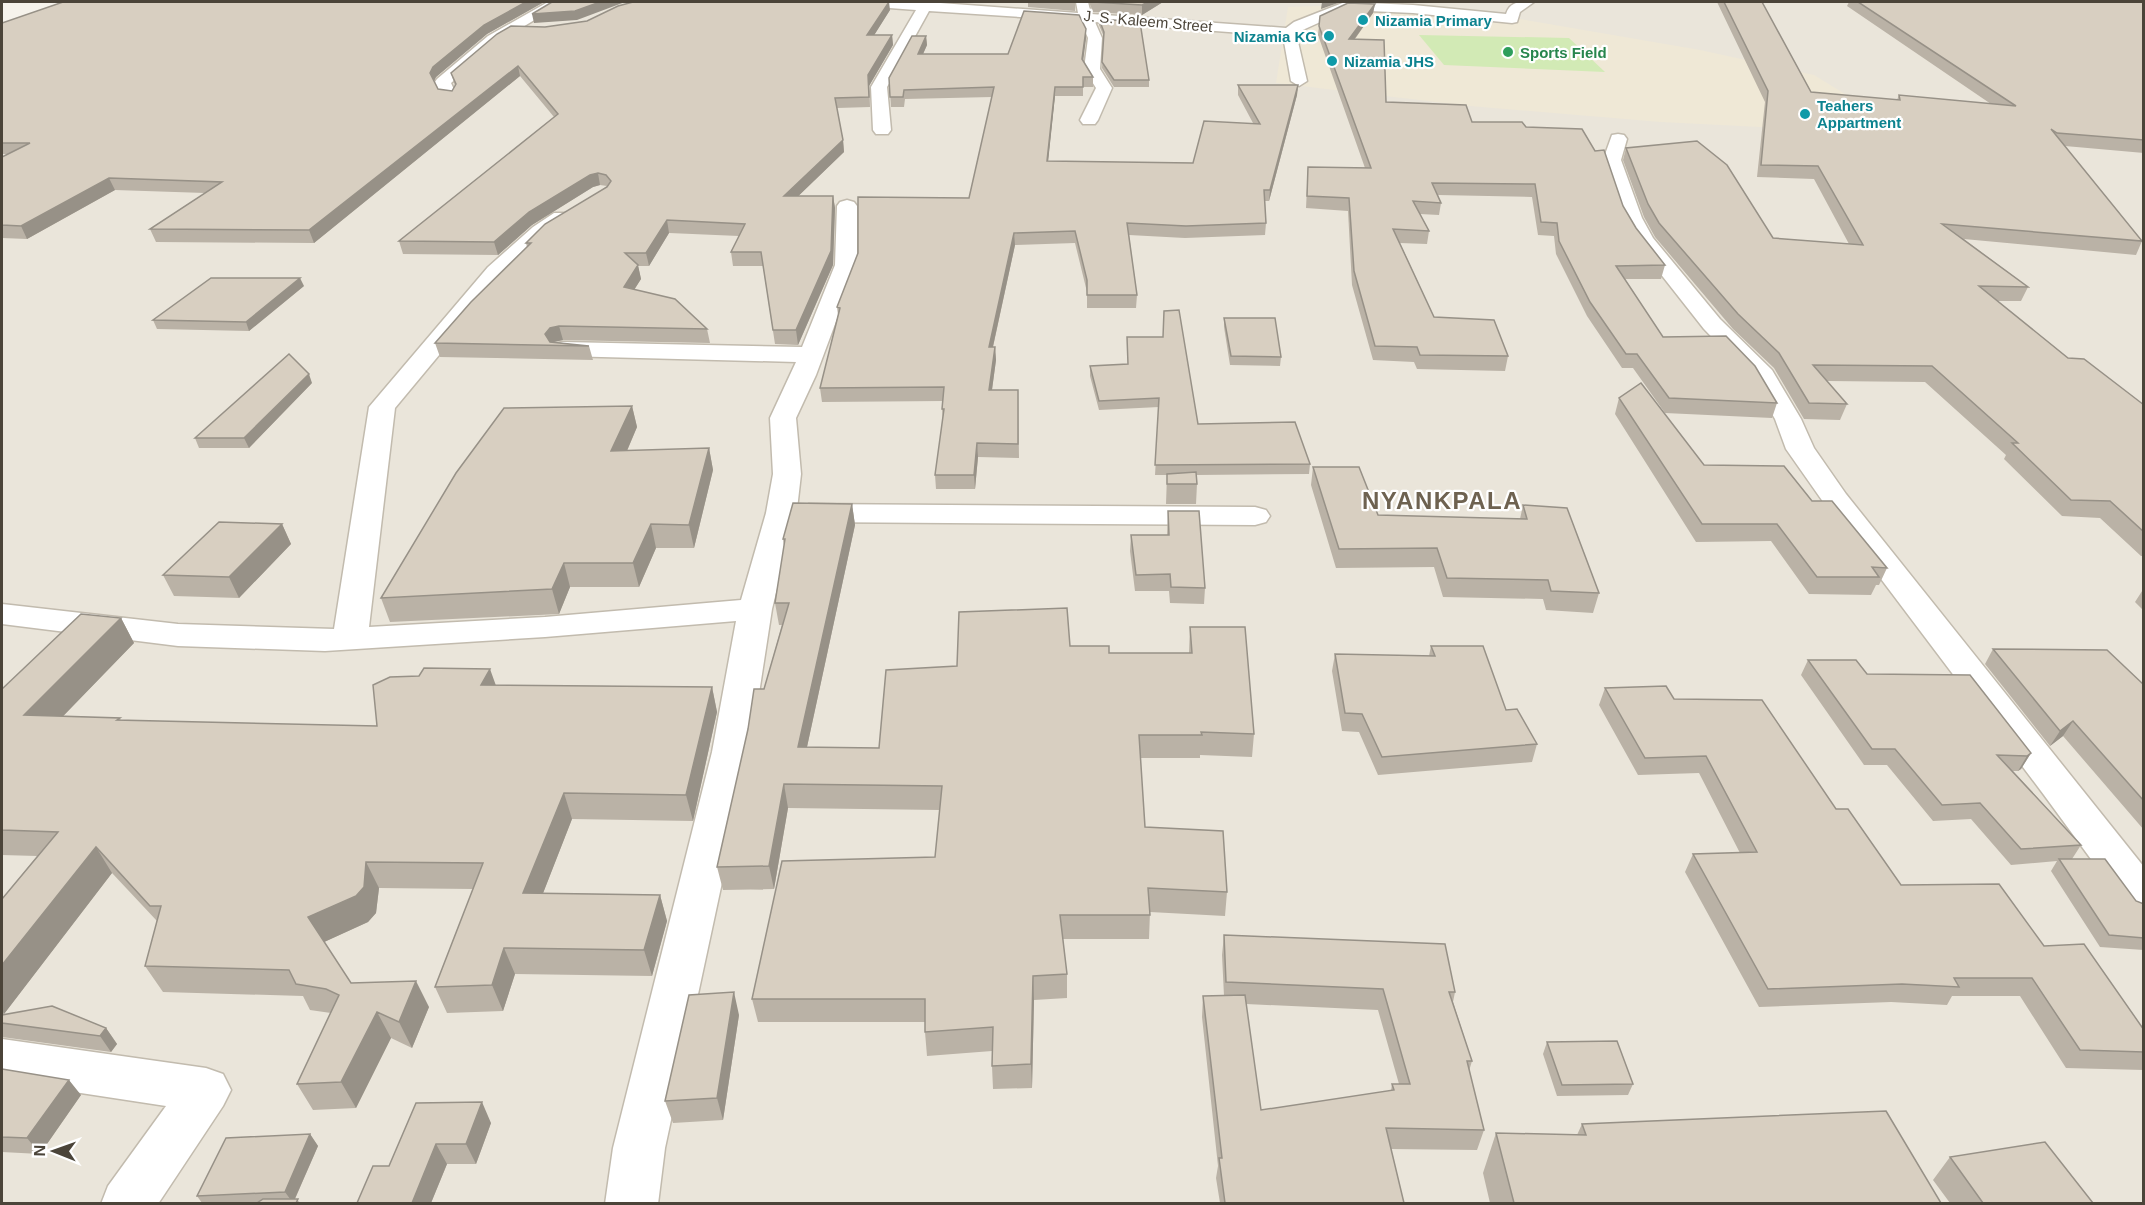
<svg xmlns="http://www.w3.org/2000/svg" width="2145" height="1205" font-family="Arial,sans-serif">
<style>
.residential{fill:#eae5da}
.education{fill:#efe8d6}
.green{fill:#d2eab5}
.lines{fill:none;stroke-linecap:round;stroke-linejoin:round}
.minor-casing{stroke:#c2bbae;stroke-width:3}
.minor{fill:#fff;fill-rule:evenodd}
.wall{fill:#bab2a6;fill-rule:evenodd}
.shaded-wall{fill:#979187}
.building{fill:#d8cfc1;stroke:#979187;stroke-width:1.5}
.culture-dot{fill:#0f9aa8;stroke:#fff;stroke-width:2}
.leisure-dot{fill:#2e9e5b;stroke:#fff;stroke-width:2}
.labels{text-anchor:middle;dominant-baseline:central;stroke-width:4.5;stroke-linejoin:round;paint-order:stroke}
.far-culture-label{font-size:15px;font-weight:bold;fill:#0d838f;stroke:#fff;text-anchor:start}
.far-street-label{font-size:15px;fill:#4b4439;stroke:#fff}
.far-leisure-label{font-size:15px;font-weight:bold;fill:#27864d;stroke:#fff;text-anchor:start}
.district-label{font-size:24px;font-weight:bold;letter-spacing:1.5px;fill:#6e6250;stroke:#fff}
</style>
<rect width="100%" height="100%" fill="#f6f3ec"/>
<!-- residential -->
<path class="residential" d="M66,2H2143V1203L2,1204V26Z"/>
<!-- education -->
<path class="education" d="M1381,4L1479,12L1700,50L1814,75L1858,102V132L1661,122L1470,106L1276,83L1288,7Z"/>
<!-- green -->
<path class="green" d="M1419,35L1569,38L1605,72L1444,65Z"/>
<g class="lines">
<!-- minor casing -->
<g class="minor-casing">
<path id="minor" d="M548,2H564L498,42L451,83L457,96L455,99H443L435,82L437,79L488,36Z
M856,2H927L1078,13L1076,2H1088L1091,14L1286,28L1294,22L1345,2L1413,5L1506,14C1510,1 1522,1 1534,2L1520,12L1517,22L1512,23L1413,13L1347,10L1296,33L1307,81L1299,86L1291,81L1283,36L1095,22L1102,38L1100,69L1112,88L1098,120L1095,124H1083L1080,120L1096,88L1084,69L1088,38L1081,21L929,11L887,87L891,130L888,134H876L873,130L871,87L916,10L863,6Z
M1618,134L1624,135L1627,139L1621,160L1642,218L1653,238L1720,319L1772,370L1801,419L1814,448L1846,494L2144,867V916L2129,911L2044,795L1826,506L1786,449L1775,419L1752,379L1704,329L1634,240L1622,218L1603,160L1612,135Z
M847,200L854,202L857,206V265L816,375L796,418L801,474L797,509L809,504L1255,507L1266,510L1270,516L1266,522L1255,525L809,522L798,519L795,515L772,609L750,752L665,1148L658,1204H605L613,1148L712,752L736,621L545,637L325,651L178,646L2,624V604L178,624L334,629L369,407L488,267L533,227L554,213H568L571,217L547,235L504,277L395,408L369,627L545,617L741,600L766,513L773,474L770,418L796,362L563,356L554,354L551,349L554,344L563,342L802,347L835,265L837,206L840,202Z
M2,1039L206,1068L223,1074L231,1090L223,1106L158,1204H101L108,1186L166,1106L2,1081Z"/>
</g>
<!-- minor -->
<use href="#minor" class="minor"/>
</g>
<!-- wall -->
<path class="wall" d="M63,2H544L487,34L436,77L434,81L438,89L452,91L455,86L451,73L545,27L890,10L874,35H892L893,45L869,86L870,107L837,108L843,140L844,152L798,196H833L835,208L833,265L798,345L775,344L763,266H733L731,252L739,236L669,233L649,266H638L641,279L634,290L707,329L710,343L563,340L553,342L589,346L593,360L440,357L435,343L527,247L526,243L607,186L600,185L593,187L532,225L498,255L403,254L399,241L554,117L520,76L314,243L156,242L150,229L205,193L115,190L27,239L2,238V157L7,154H2V23Z
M1028,2H1075V11L1028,7Z
M1089,2H1163L1142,15L1093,12Z
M1717,2H1762L1811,92L1897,100L1899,95L1991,104L1847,6L1849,2H2144V153L2065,146L2142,241L2136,255L1964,239L2028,287L2021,301H1997L2068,358L2144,405V556H2141L2100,518L2062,516L2004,459L2006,455L1925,382L1827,381L1847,404L1840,420L1804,419L1774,368L1733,329L1655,237L1644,217L1623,160L1626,148L1773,238L1849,244L1814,179L1757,177L1765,102Z
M1375,4L1373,13L1355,39L1386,102L1472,122L1526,127L1623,206L1636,228L1665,265L1661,279H1625L1663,337L1777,403L1772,418L1665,413L1633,368H1622L1587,316L1556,254L1554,236L1538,235L1532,197L1438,195L1441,203L1439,215L1420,214L1429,231L1427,244L1400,243L1434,317L1508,356L1505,371L1417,369L1414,362L1373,360L1352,285L1348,211L1306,208L1308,167L1365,168L1318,35L1320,16Z
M1099,19L1149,80V87H1114L1102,68L1104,37L1099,25Z
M1086,29V38L1083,61L1093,77V87H1083V96H1055L1048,161L1193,163L1253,123L1238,95V85H1298L1297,95L1269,201H1265L1266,223L1265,235L1185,238L1129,235L1137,295L1136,308H1087V292L1075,243L1015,245L993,347H995L996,360L992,390H1018L1019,458L978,457L975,489H936L935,475L943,421L942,409L943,401L822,402L820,388L838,315L837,307L969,198L992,97L905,99L904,107H891L889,78L926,36L927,45L923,54H1008Z
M304,286L249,331L157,329L153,320Z
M1224,318L1281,357L1280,366L1230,365L1224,327Z
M1127,337L1198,424L1310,464L1309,474L1196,475L1197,484L1196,504H1166L1167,475H1155L1159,407L1099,410L1090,376V366L1128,364Z
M312,383L249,448H199L195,438Z
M1619,398L1704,465L1812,501L1887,568L1879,585H1876L1871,595L1809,594L1771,541L1696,542L1615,414Z
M632,406L637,427L627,451L709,448L713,470L694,548H656L639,587H570L559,614L390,622L381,598Z
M1313,467L1378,515L1520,519L1523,505L1599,593L1593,613L1546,610L1543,599L1443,597L1434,567L1336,568L1311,485Z
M852,504L855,525L807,747L879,748L957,666L1070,646L1109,653H1189L1190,627L1254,734L1252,757L1200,755V758H1140L1145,827L1227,892L1225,916L1150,912L1149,939H1063L1067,974V998L1034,1000L1032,1088L993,1089L992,1066V1051L927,1056L925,1032V1022H758L752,999L935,857L940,810L788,808L774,889L723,890L717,867L748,729L764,689L782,625H779L775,603L784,546L783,539Z
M1168,511L1205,588L1204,604L1170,603L1169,591H1135L1130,551L1131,535H1167Z
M282,524L291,544L239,598L174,596L163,575Z
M2144,588V611L2135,602Z
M121,618L134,643L63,716L120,718L121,721L377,726L495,685L712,687L717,712L693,821L572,819L543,893L660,895L667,921L652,976L515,974L503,1011L447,1013L435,987L473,889L379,888L376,913L368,922L324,942L351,983L429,1007L412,1048L391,1038L356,1108L313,1110L297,1084L331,1013L310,1010L303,996L163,992L145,966L157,921L112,873L4,1014H2V899L37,856L2,855V689Z
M1431,646L1506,710L1537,744L1532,762L1378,775L1359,732L1342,731L1332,671L1335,654L1429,656Z
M1993,649L2144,685V830L2063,736L2050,746L1985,664Z
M1808,660L1867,674L2031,753L2021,769L2018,771H2013L2081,845L2072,859L2136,901L2144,904V950L2100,947L2051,871L2057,861L2011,865L1971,819L1933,821L1887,765H1864L1801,675Z
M1605,688L1674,699L1836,809L1901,885L2044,946L2144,1030V1070L2066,1068L2020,996H1952L1947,1005L1891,1002L1759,1007L1685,872L1693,854L1740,853L1699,773L1638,775L1599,705Z
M1224,935L1455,992L1453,1002L1472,1061L1469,1071L1484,1130L1477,1150L1391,1149L1404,1203H1220L1216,1178L1218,1166L1202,1017L1203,996H1224L1222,955ZM1246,1004L1378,1010L1399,1084H1392L1391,1091L1261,1110Z
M2,1015L106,1028L117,1044L111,1052L2,1037Z
M739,1015L723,1120L673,1123L665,1101Z
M1547,1042L1633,1084L1628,1095L1557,1096L1543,1054Z
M2,1069L81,1095L40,1154L2,1152Z
M416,1103L491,1123L476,1164H447L431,1203H357L389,1166Z
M1582,1124L1941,1203H1490L1483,1173L1496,1133L1577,1135Z
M310,1134L318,1146L295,1199L301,1203H202L197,1196Z
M1950,1157L2093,1203H1950L1933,1180Z"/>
<!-- shaded-wall -->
<path class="shaded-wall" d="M526,2H544L487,34L436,77L433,83L430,73L433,67L484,25Z
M600,2H625L577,20L534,23L532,14Z
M889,2L890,10L868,45L867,35Z
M1148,2H1163L1142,15V5Z
M1322,2H1341L1321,9Z
M1375,4L1373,13L1348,48L1349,39Z
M1086,29V38L1082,69V59Z
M892,35L893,45L869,86L870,107L868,75Z
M926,36L927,45L919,63L918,54Z
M518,66L520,76L314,243L309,230Z
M1298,85L1297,95L1269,201L1270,190Z
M1055,87V96L1047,172V161Z
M843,140L844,152L786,208L784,196Z
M598,173L600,185L593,187L532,225L498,255L494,242L529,212L590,175Z
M109,178L115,190L27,239L21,226Z
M833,196L835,208L833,265L798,345L796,330Z
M667,220L669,233L649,266L646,253Z
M1014,233L1015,245L990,360L989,347Z
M638,265L641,279L627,301L624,287Z
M300,278L304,286L249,331L246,322Z
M559,326L563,340L554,342L551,345L545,334L550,328Z
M995,347L996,360L990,404L989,390Z
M309,374L312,383L249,448L244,438Z
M632,406L637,427L617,474L611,451Z
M977,443L978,457L975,489L974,475Z
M709,448L713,470L694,548L689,525Z
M852,504L855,525L802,770L798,747Z
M282,524L291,544L239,598L229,577Z
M651,524L656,548L639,587L633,563Z
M564,563L570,587L559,614L552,589Z
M121,618L134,643L40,740L24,715Z
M490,669L499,694L481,685Z
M712,687L717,712L693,821L686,795Z
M2073,721L2063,736L2050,746L2060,731Z
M2031,753L2021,769L2018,771L2027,756Z
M784,784L788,808L774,889L769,866Z
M564,793L572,819L533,919L523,893Z
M96,847L112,873L4,1014L2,1010V965Z
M366,862L379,888L376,913L368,922L322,943L308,917Z
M660,895L667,921L652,976L644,950Z
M504,948L515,974L503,1011L492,985Z
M1033,976L1034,1000L1032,1088L1031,1064Z
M416,981L429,1007L412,1048L399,1022Z
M734,992L739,1015L723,1120L717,1098Z
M377,1012L391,1038L356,1108L341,1082Z
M106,1028L117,1044L111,1052L100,1036Z
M69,1080L81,1095L40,1154L27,1138Z
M482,1102L491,1123L476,1164L466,1144Z
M310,1134L318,1146L293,1203L285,1192Z
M436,1144L447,1164L431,1203H412Z"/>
<!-- building -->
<path class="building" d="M63,2H526L484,25L433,67L430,73L438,89L452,91L456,84L451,73L497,34L511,26L545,27L587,21L618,6L633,2H889L867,35H892L868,75L869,97L835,98L843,140L784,196H833L831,251L796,330H773L761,252H731L745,224L667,220L646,253H625L638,265L624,287L675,299L707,329L559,326L550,328L545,334L550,342L589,346L435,343L471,302L531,243H526L545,224L607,187L611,181L606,175L598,173L590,175L529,212L494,242L399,241L558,114L518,66L309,230L150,229L222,182L109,178L21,226L2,225V157L30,143H2V23Z
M552,2H600L575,11L532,14Z
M1093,2H1148L1142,5Z
M1724,2H1762L1811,92L1900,100L1899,95L2016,106L1858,2H2144V140L2057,133L2051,129L2142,241L1942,224L2028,287L1979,286L2068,358L2084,359L2144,405V532L2110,501L2071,500L2012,443H2018L1932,366L1813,365L1847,404L1809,403L1779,353L1738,314L1659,223L1648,204L1626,148L1697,141L1727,165L1773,238L1863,245L1818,166L1761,165L1768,91Z
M1348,3L1375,4L1349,39L1384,40L1386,102L1466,105L1472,122H1522L1526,127L1582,129L1595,151L1604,150L1623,206L1636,228L1665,265L1616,266L1663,337L1726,336L1755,366L1777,403L1669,398L1637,354H1626L1590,302L1559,241L1557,223L1541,222L1535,184L1432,183L1441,203L1413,201L1429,231L1393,229L1434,317L1494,320L1508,356L1420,355L1417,347L1375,346L1354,271L1349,198L1307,196L1308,167L1371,168L1319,26L1320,16Z
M1024,11L1079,15L1086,29L1082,59L1093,77H1083V87H1055L1047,161L1193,163L1204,121L1260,124L1238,85H1298L1270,190H1264L1266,223L1186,226L1127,223L1137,295H1087V280L1075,231L1014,233L989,347H995L989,390H1018V444L977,443L974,475H935L944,409H942L944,387L820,388L840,308L837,307L858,253V197L969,198L994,87L904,90L903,97H890L889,78L912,36H926L918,54H1008Z
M1099,19L1140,22L1149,80H1114L1102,62L1104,32Z
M211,278H300L246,322L153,320Z
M1179,310L1198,424L1295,422L1310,464L1155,465L1159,398L1099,401L1090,366L1128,364L1127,337H1163L1164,311Z
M1224,318H1275L1281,357L1231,356Z
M289,354L309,374L244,438H195Z
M1641,383L1704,465L1784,466L1812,501H1832L1887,568L1872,567L1879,577H1817L1777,524H1702L1619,398Z
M632,406L611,451L709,448L689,525L651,524L633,563H564L552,589L381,598L456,473L504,408Z
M1313,467H1359L1378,515L1527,519L1523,505L1567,508L1599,593L1551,591L1548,580L1447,578L1437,548L1339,549Z
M1196,472L1197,484H1167V474Z
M793,503L852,504L798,747L879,748L886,670L957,666L959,612L1067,608L1070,646H1109V653H1192L1190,627H1245L1254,734L1201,732L1202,735H1139L1145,827L1223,831L1227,892L1148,888L1150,915H1060L1067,974L1033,976L1031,1064L992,1066L993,1027L925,1032V999H752L782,861L935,857L942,786L784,784L769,866L717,867L748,729L754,689H764L789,603H775L785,539H783Z
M1168,511H1199L1205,588L1171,587L1170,574L1136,575L1131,535H1169Z
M219,522L282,524L229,577L163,575Z
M81,614L121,618L24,715L120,718L117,720L377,726L373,685L390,677L419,676L424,668L490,669L481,685L712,687L686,795L564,793L523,893L660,895L644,950L504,948L492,985L435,987L483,863L366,862L364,887L356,896L308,917L351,983L416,981L399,1022L377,1012L341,1082L297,1084L339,995L326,989L296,984L289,970L145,966L161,906H150L96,847L2,965V899L58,832L2,830V689Z
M1431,646H1483L1506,710L1517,709L1537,744L1382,757L1362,714L1345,713L1335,654L1435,656Z
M1993,649L2107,650L2144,685V801L2073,721L2060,731Z
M1808,660H1856L1867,674L1970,675L2031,753L2027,756L1997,755L2081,845L2021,849L1980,803L1942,805L1895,749H1872Z
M1666,686L1674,699L1762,700L1836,809H1848L1901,885L1999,884L2044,946L2084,944L2144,1030V1052L2080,1050L2032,978H1954L1959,987L1902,984L1768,989L1693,854L1757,852L1706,756L1645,758L1605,688Z
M2059,859H2105L2136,901L2144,904V938L2109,935Z
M1224,935L1445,944L1455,992H1449L1472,1061H1467L1484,1130L1386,1128L1404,1203H1225L1219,1158H1222L1203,996L1245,995L1261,1110L1394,1090L1392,1084H1410L1383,989L1226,982Z
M734,992L717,1098L665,1101L689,995Z
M52,1006L106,1028L100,1036L2,1023V1015Z
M1617,1041L1633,1084L1562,1085L1547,1042Z
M2,1069L69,1080L27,1138L2,1137Z
M482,1102L466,1144H436L412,1203H357L373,1166H389L416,1103Z
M1886,1111L1941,1203H1514L1496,1133L1586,1135L1582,1124Z
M310,1134L285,1192L197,1196L226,1138Z
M2045,1142L2093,1203H1983L1950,1157Z
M263,1199H298L296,1203H257Z"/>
<!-- markers -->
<g class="culture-dot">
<circle cx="1363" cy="20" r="6"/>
<circle cx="1329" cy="36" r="6"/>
<circle cx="1332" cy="61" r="6"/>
<circle cx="1805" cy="114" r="6"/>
</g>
<circle class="leisure-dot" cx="1508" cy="52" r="6"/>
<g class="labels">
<!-- far-culture labels -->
<g class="far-culture-label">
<text x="1375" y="20">Nizamia Primary</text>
<text x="1317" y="36" text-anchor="end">Nizamia KG</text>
<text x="1344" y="61">Nizamia JHS</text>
<text x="1817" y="105">Teahers<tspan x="1817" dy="17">Appartment</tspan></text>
</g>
<!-- far-street labels -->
<g class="far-street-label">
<text transform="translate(1148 21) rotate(5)">J. S. Kaleem Street</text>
</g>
<!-- far-leisure labels -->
<g class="far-leisure-label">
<text x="1520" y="52">Sports Field</text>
</g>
<!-- district labels -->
<g class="district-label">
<text x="1442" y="500">NYANKPALA</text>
</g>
</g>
<!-- border -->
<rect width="2145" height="1205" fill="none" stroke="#4b4439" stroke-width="6"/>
<!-- north arrow -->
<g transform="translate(54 1151) rotate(271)" stroke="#ffffff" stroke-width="4.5" paint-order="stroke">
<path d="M0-4.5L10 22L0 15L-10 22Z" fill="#4b4439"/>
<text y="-9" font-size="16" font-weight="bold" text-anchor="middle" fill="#4b4439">N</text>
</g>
</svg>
